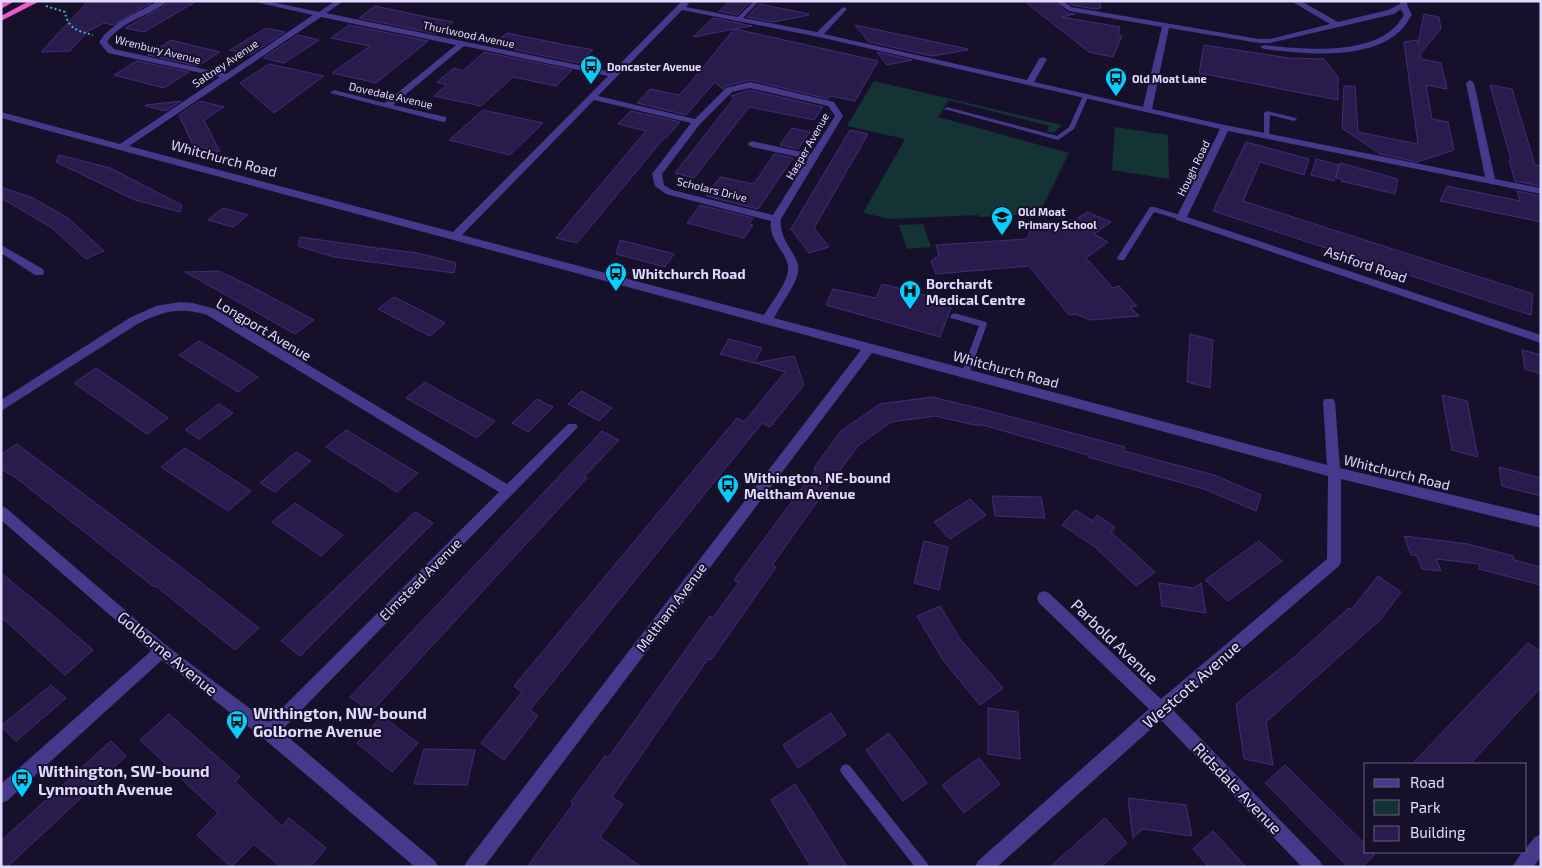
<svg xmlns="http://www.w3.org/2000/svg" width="1542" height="868" font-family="'Exo 2',sans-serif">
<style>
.green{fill:#133335}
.building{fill:#2a1b4d;stroke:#432c79}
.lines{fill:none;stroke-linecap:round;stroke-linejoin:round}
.path{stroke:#2cbcc1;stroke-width:2;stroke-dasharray:2 2.5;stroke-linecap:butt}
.service{fill:#44398b;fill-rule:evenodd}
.minor{fill:#44398b;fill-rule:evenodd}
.trunk{fill:#e95bca;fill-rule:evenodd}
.labels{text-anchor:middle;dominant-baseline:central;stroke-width:4;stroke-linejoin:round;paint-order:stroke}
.far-street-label{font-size:11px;fill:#e1daff;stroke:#17102b}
.far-poi-label{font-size:11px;font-weight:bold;fill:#e1daff;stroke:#17102b;text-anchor:start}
.street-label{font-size:14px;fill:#e1daff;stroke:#17102b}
.poi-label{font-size:14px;font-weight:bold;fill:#e1daff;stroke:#17102b;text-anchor:start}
.near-street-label{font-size:16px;fill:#e1daff;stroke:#17102b}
.near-poi-label{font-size:16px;font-weight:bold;fill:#e1daff;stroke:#17102b;text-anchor:start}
</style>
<rect width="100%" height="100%" fill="#17102b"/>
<!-- green -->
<path class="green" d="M874,81L1062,125L1053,133L1047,131L1049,126L949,100L938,117L1069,153L1039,214L979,217L978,215L890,219L863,213L905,139L847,126Z
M1115,127L1168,135L1169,179L1112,170Z
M923,224L931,247L907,249L899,225Z"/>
<!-- building -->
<path class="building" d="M88,1H154L113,25L104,23L88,31L70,51L41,52Z
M170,1H197L144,32L125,28L161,8Z
M730,1H745L750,2L737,15L719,11Z
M1024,1H1053L1068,13L1075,14L1061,17L1120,27L1118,35L1122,36L1113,57L1089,52Z
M1067,1H1100L1101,8L1095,9L1072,5Z
M759,4L809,14V15L773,22L747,17Z
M375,6L431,18L453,22L437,34L359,18Z
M1424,14L1439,17L1441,29L1420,54L1421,59L1441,63L1447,89L1426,85L1432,119L1448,122L1454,150L1417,162L1380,154L1342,128L1344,86H1355L1358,132L1418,144L1404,42L1417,40L1418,44Z
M713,18L752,26L735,29L878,61L855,101L830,96L828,99L750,80L726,86L723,89L715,82L686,115L637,103L650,89L679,95L687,87L734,29L693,37Z
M349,25L428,41L376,83L332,73L370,46L331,38Z
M855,25L968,49V50L932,56L869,42Z
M266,28L285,32L250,55L230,50Z
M507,33L566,45L593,50L579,63L492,45Z
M298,35L319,40L284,63L263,58Z
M171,40L178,42L220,52L198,66L148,55Z
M1204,45L1289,58L1324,59L1338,77V100L1199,73Z
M484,52L572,70L556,86L513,77L481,106L434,96L447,85L437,82L454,68L463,71Z
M877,52L912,60L887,65Z
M137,61L189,72L164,88L114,75Z
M269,64L324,76L274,113L240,83Z
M1490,85L1512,89L1535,165L1541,166V186L1515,181L1509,160H1511Z
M750,90L823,107L814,120L749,107L694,178L675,173L734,98L731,96Z
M181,101L166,111L145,106L146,105Z
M200,101L224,107L204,120L220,152L193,145L179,115Z
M483,110L543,123L510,155L449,140Z
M631,111L680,122L666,138H664L577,243L556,238L646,131L618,124Z
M792,128L810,132L798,149L780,145Z
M850,130L868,134L814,228L829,247L809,253L791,229Z
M1246,142L1309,159L1304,175L1260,162L1243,201L1533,294L1531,315L1213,211Z
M774,154L793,158L758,209L706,196L720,177L754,184Z
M59,155L110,168L182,205L180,212L135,200L56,162Z
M1316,159L1339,165L1334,181L1311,175Z
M1340,163L1398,179L1395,194L1341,181L1342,179L1336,178Z
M1447,186L1520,201L1517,191L1541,196V222L1440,201Z
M1,187L33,198L68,218L104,251L86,259L52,228L1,198Z
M700,205L753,218L749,224L753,225L744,238L687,223Z
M223,208L248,215L233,227L208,220Z
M1087,212L1111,222L1094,234L1108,242L1086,258L1113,288L1119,286L1137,306L1130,307L1139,316L1090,320L1076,314L1069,315L1029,266L936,274L931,261L939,255L936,245L1027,239L1034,222L1061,229Z
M300,237L377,248V251L379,248L418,253L456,263L454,273L334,257L298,246Z
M620,240L659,250L674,254L665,267L616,254Z
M219,271L256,289L314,320L295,334L185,272Z
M882,284L953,302L940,337L826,305L833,289L876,298Z
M394,297L428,314L445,323L430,336L378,309Z
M1190,334L1213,340L1210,388L1187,382Z
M729,339L762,348L754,363L720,354Z
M199,341L228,358L258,377L238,392L179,355Z
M1522,350L1541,355V374L1525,369Z
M794,356L804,385L770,427L762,423L530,710L538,716L504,760L481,743L522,692L514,686L535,661L737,418L744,422L785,372L755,363Z
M96,368L143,400L168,418L147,434L74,383Z
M425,382L442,392L495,421L477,438L406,398Z
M581,391L587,394L612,408L599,421L568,404Z
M1442,395L1467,401L1478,457L1452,450Z
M932,397L982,409L1125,447L1124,451L1214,475L1261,495L1256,511L1204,489L1088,457V455L979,424V426L935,416L891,422L859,445L834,478L772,565L776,567L711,660L708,659L612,797L623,804L600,837L641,867H527L573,804L571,802L605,756L608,758L710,616L713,618L739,582L734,580L816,469L814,468L841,431L880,404Z
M537,399L553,407L528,432L512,423Z
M219,404L233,413L199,439L185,430Z
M346,430L399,462L418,473L397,492L326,447Z
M602,431L619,440L584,477L587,478L371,712L350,697Z
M17,444L186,571L259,628L235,650L156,586L154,587L15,477L1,469V454Z
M185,448L225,474L251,491L228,511L161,467Z
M296,452L311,461L275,492L260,483Z
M1499,467L1541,478V496L1502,486Z
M992,496L1041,497L1045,518L995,516Z
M970,499L986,515L950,539L934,522Z
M295,503L343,535L321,556L272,522Z
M1075,510L1093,521L1097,515L1115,527L1111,532L1155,572L1136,586L1095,547L1062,525Z
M415,512L433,523L300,656L281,641Z
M1404,536L1468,544L1513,556L1514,560L1541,567V585L1479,569V564L1436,559L1441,571L1422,569L1417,556L1411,555Z
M924,541L948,547L939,590L914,583Z
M1259,541L1282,561L1228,601L1205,580Z
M1,573L56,618L93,650L65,675L1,617Z
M1378,576L1401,592L1381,619L1266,722L1273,765L1244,759L1236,704L1292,659L1349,608L1351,610Z
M1159,583L1194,588L1201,583L1206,613L1162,606Z
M940,606L960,639L1003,688L980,705L943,660L917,616Z
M1528,643L1541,652V687L1470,764H1412Z
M51,685L66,698L16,741L1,726Z
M988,708L1018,712L1020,759L988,754Z
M831,713L846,735L798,768L783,745Z
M169,714L240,777L235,782L282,826L289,818L326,848L310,867H281L254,844L231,867L197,835L218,813L140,740Z
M382,716L418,743L392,772L357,743Z
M889,733L927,783L903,801L866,750Z
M111,741L126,756L7,867H1V841Z
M424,749L475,750L467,785L414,784Z
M979,758L1000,784L964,813L942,785Z
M1285,765L1366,845V852H1373L1375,854L1362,867H1348L1265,783Z
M795,784L811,809L847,867H811L771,800Z
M1128,798L1186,805L1192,836L1143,829L1133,838Z
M1105,818L1127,843L1101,867H1050Z
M1213,831L1246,867H1209L1193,849Z"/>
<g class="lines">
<!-- path -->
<path class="path" d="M46,6L65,12C68,29 78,31 93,35"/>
<!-- service -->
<path class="service" d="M754,1H759L741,20H737V18Z
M1083,96L1088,97L1074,129L1058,140L944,109L947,107L1057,136L1069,127Z
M1267,111L1296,118L1297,119L1294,121L1270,115L1269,135L1264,136V113Z
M1150,207H1154L1183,216L1184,218L1181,220L1154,212L1124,260H1118L1117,258Z
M954,313L986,322L987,324L969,374L965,377L961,374L979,326L951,318L950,316Z
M846,764L850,766L927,863L929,867H915L842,774L840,770L842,766Z"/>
<!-- minor -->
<path class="minor" d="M158,1H168C149,17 122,20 107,42L114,49L226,74L313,15L251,1H267L319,12L335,1H344L326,13L612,72L682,1L689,3L686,7L817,32L843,7L847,9L824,34L1027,80L1039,59L1043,57L1047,59L1034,82L1143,107L1162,27L1069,11L1055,1H1064L1071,7L1259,39H1270L1330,24L1291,1H1301L1338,22L1388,10L1400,4V1H1408L1407,5L1412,15C1408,20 1405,27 1400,31C1369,61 1303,54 1264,49L1260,47L1264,45C1301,49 1365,56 1395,27C1398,24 1401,19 1404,15L1401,9L1394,14L1270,43H1259L1169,28L1152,109L1225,125L1485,177L1466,83L1470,80L1474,83L1495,179L1541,188V194L1228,131L1187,217L1541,335V343L1177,220L1176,218L1220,129L819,37L682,10L598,96L695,119L726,88L750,82L834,102L843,116L781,219C778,243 802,255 798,273C794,288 781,304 774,318L1327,465L1323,402L1325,399H1333L1335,402L1340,468L1541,516V528L1341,479V562L1339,566L1172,709L1320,861L1323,867H1302L1161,720L997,867H975L978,861L1149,709L1039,603L1037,598L1039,593L1044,591L1049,593L1161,699L1327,559L1328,476L872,353L484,867H464L467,861L861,350L1,118V112L120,144L220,77L108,53L99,42L105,34L119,22ZM321,17L456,45L385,103L334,90L330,93L443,122L446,121V117L393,105L464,46L608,76L453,232L129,146ZM750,88L828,106L835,116L811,154L752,141L747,144L752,147L808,159L773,215L672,190L664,185L662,174L700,124L732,92ZM594,100L691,123L652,174L655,186L666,194L771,221C768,243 790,253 788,271C786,285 771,303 764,315L462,235Z
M1,245L43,269L44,272L43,275H35L1,253Z
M180,302L193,303L215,309L507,484L568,424H576L578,427L281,731L435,861L438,867H415L263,738L162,660L7,801L1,803V784L151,651L1,520V506L6,508L167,646L268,722L499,492L207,315C179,307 165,311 139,323L1,411V400L131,317L156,306Z
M1541,834V857L1533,867H1512L1522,852H1526V848L1535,837Z"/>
<!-- trunk -->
<path class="trunk" d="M5,1H15L1,9V3Z
M29,1H40L1,21V16Z"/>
</g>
<!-- icons -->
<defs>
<g id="bus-pin" transform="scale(1.125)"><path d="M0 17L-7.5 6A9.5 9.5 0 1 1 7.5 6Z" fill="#06cfff" stroke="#17102b"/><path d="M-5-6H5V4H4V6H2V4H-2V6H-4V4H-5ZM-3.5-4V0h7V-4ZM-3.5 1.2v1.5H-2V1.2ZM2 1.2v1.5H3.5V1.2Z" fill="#111"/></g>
<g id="school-pin" transform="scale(1.125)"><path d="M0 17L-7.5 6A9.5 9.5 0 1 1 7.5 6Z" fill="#06cfff" stroke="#17102b"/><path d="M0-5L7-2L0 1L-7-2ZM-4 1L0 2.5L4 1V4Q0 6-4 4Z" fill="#111"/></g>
<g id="hospital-pin" transform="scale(1.125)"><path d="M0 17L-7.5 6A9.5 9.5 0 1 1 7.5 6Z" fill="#06cfff" stroke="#17102b"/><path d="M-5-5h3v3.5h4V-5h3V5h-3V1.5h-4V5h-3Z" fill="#111"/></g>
</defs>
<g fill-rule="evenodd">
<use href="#bus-pin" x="591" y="66"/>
<use href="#bus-pin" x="1116" y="78"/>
<use href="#school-pin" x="1002" y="217"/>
<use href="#bus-pin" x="616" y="273"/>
<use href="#hospital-pin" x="910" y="291"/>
<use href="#bus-pin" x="728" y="485"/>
<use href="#bus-pin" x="237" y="721"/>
<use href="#bus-pin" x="22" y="779"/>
</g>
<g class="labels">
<!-- far-street labels -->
<g class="far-street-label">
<text transform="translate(469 34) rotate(12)">Thurlwood Avenue</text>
<text transform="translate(158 49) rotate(14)">Wrenbury Avenue</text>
<text transform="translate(225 63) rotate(-34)">Saltney Avenue</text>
<text transform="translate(391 95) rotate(13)">Dovedale Avenue</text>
<text transform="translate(807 146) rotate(-60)">Hasper Avenue</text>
<text transform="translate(1193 168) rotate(-64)">Hough Road</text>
<text transform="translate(712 189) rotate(14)">Scholars Drive</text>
</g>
<!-- far-poi labels -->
<g class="far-poi-label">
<text x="607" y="66">Doncaster Avenue</text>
<text x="1132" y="78">Old Moat Lane</text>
<text x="1018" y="211">Old Moat<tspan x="1018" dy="13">Primary School</tspan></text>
</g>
<!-- street labels -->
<g class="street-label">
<text transform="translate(224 158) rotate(15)">Whitchurch Road</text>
<text transform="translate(1366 264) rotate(19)">Ashford Road</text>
<text transform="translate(264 329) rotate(31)">Longport Avenue</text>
<text transform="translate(1006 369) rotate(15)">Whitchurch Road</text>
<text transform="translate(1397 472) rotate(14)">Whitchurch Road</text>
<text transform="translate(420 579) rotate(-45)">Elmstead Avenue</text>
<text transform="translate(671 607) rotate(-53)">Meltham Avenue</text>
</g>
<!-- poi labels -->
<g class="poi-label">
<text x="632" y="273">Whitchurch Road</text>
<text x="926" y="283">Borchardt<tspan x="926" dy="16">Medical Centre</tspan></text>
<text x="744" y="477">Withington, NE-bound<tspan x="744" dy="16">Meltham Avenue</tspan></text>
</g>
<!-- near-street labels -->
<g class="near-street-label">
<text transform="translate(1115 641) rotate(44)">Parbold Avenue</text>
<text transform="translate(168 653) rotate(39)">Golborne Avenue</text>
<text transform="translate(1191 684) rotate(-41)">Westcott Avenue</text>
<text transform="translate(1238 788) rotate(46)">Ridsdale Avenue</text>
</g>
<!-- near-poi labels -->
<g class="near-poi-label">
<text x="253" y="712">Withington, NW-bound<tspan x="253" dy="18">Golborne Avenue</tspan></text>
<text x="38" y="770">Withington, SW-bound<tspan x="38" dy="18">Lynmouth Avenue</tspan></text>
</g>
</g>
<!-- border -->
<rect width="1542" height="868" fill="none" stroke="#e1daff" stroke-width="5"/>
<!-- legend -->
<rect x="1364" y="763" width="162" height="90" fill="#17102b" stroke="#686180"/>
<rect x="1374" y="779" width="25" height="8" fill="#44398b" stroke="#686180"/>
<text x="1410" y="788" font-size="15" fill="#e1daff">Road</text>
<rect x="1374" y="800" width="25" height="15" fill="#133335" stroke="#686180"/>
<text x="1410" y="813" font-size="15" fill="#e1daff">Park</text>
<rect x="1374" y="826" width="25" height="15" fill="#2a1b4d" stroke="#686180"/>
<text x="1410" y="838" font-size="15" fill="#e1daff">Building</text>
</svg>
